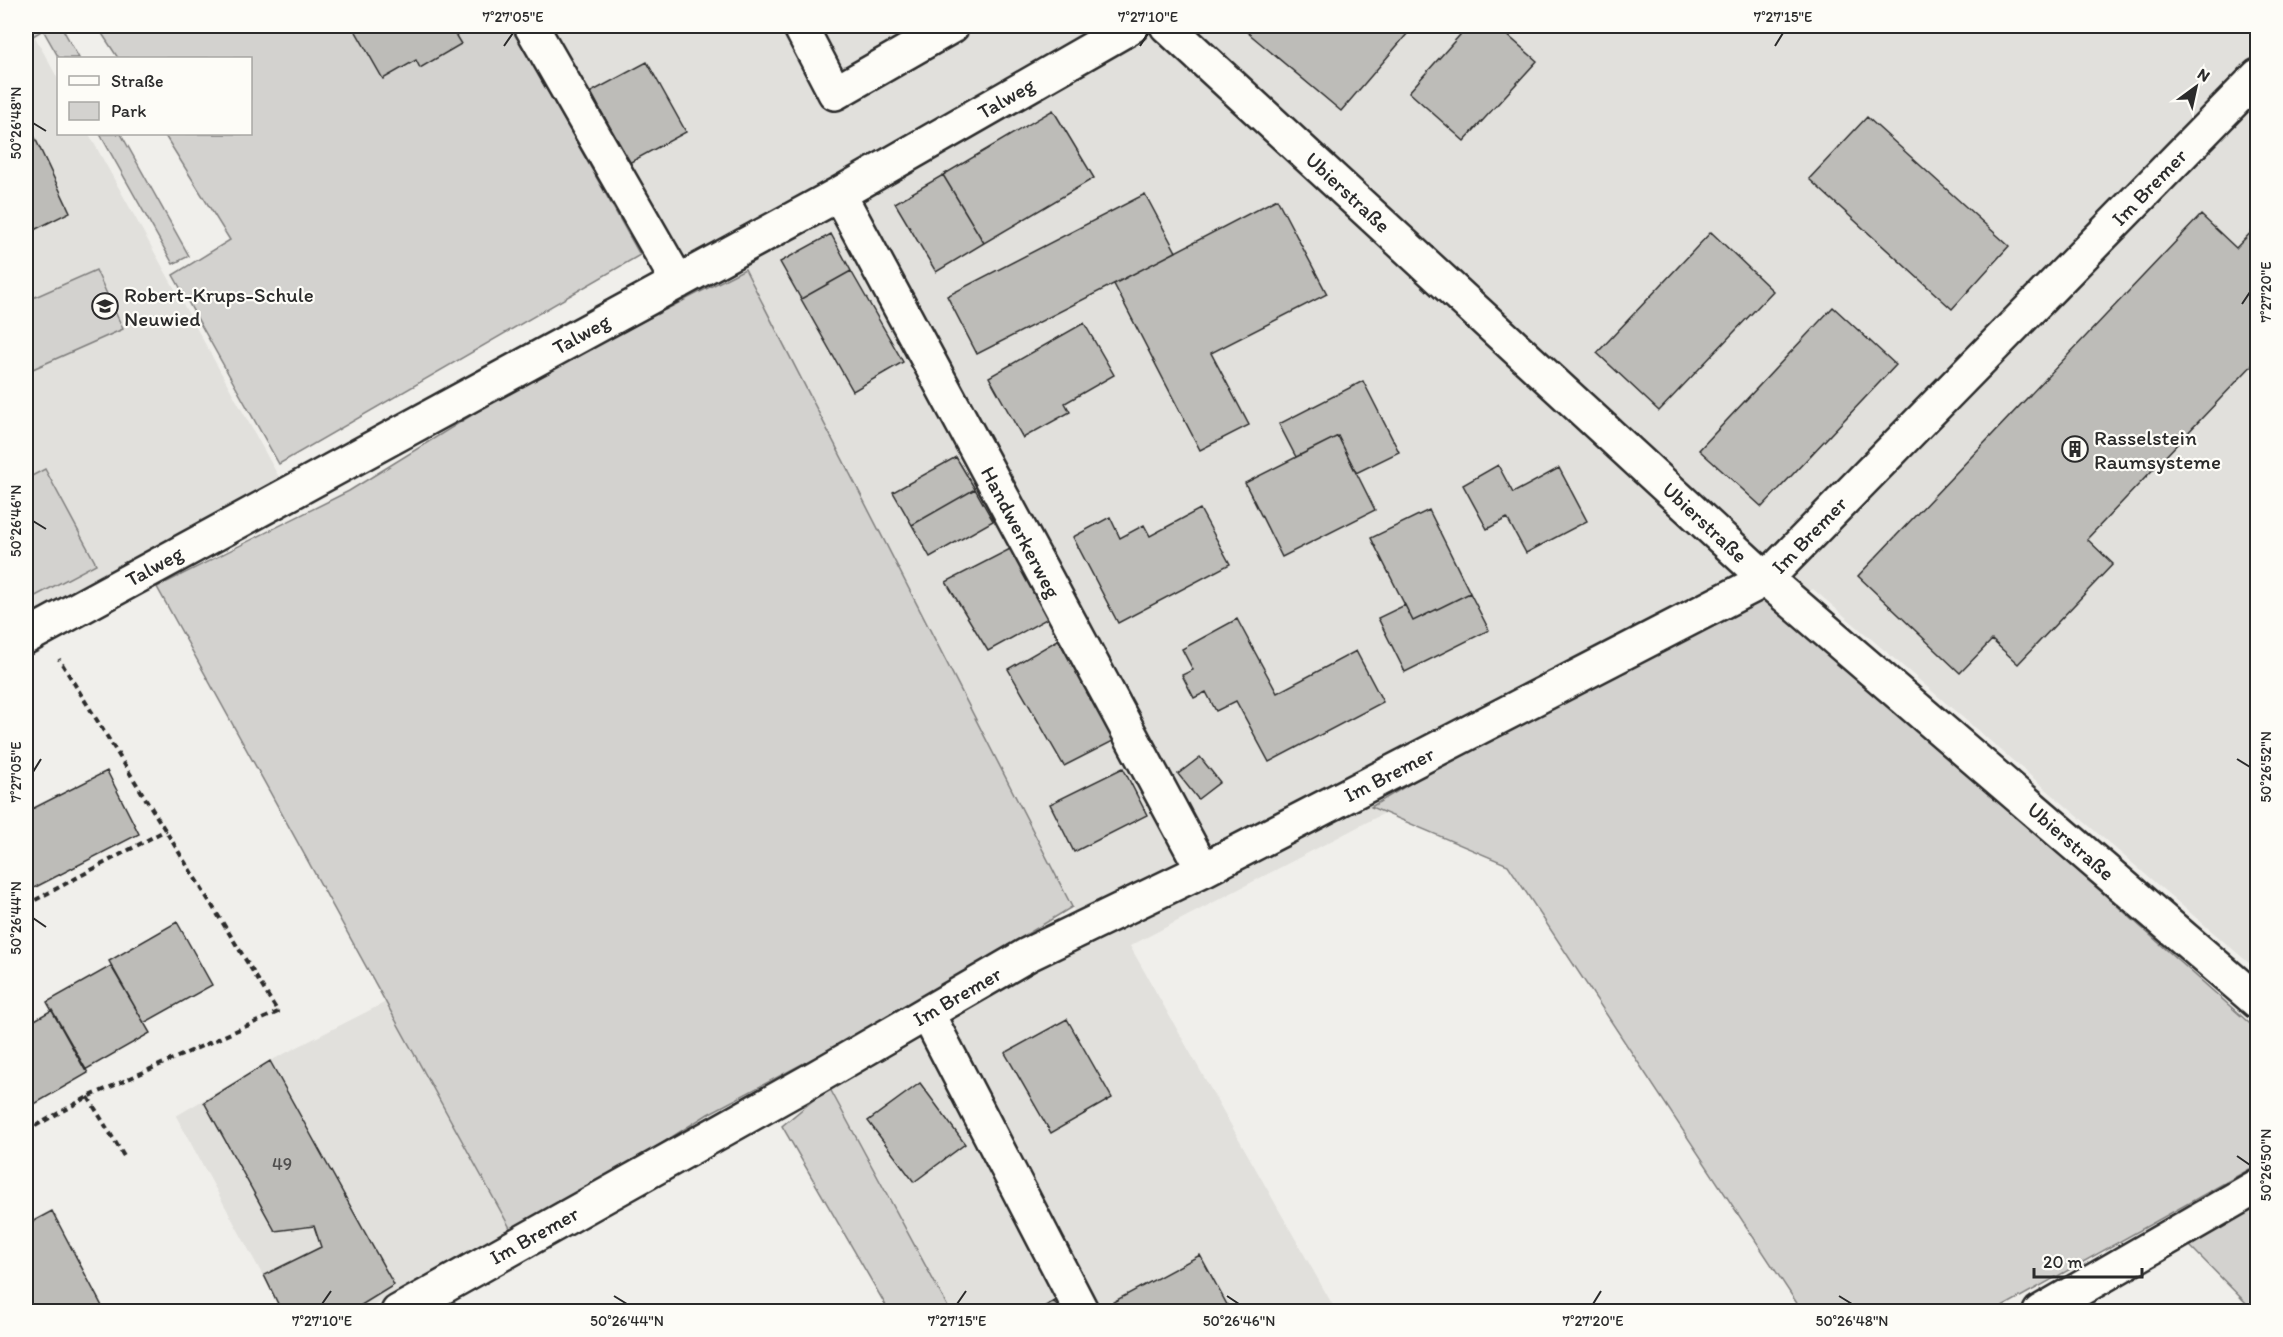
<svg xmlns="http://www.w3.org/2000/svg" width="2283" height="1337" font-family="Itim,sans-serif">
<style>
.built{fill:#e1e0dc}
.green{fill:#d3d2cf;stroke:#7f7e7d;stroke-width:1.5}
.building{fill:#bdbcb8;stroke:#2b2b2b;stroke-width:1.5}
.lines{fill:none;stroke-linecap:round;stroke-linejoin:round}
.minor-casing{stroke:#2b2b2b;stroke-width:38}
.path{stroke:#2b2b2b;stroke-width:4;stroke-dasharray:6 4.5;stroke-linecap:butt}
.minor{stroke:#fdfcf7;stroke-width:33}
.ticks{fill:none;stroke:#2b2b2b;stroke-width:2}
.labels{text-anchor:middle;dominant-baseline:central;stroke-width:4.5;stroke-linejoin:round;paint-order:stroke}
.number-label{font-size:18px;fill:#504f4e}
.street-label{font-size:21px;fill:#2b2b2b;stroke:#fdfcf7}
.poi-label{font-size:21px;fill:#2b2b2b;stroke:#fdfcf7;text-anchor:start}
.neatline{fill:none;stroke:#2b2b2b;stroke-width:2}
.ticks-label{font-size:15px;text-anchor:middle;fill:#2b2b2b}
</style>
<rect width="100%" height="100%" fill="#f0efeb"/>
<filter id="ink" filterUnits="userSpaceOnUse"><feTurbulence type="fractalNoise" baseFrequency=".0167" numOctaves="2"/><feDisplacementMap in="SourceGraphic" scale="12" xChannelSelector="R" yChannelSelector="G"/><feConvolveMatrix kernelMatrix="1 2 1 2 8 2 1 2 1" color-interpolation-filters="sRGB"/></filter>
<g filter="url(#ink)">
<!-- built -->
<path class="built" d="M26,26H29L58,79V134H89L280,479L26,622Z
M547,26H2257V970L1813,589L1130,946L1336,1311H950L829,1087L1089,940L745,269L676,255Z
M388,1001L515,1237L362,1311H282L176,1116L270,1061Z"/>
<!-- green -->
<path class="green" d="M27,26H61L79,58H59L43,30L33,36Z
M97,26H511L640,255L279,464L173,275L230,240L164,134H250V58H118Z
M100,134H121L189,256L173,264Z
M745,269L1072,907L883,1021L708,1114L515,1237L157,587L349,491L530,379Z
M96,270L123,329L26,372V301Z
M45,469L96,564L26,601V479Z
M1765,593L2257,1030V1165L1995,1311H1802L1508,865L1371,807L1493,734Z
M829,1087L950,1311H889L782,1126Z
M2257,1205V1311H2254L2190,1246Z"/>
<!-- building -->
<path class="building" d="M362,26H450L461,44L420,68L416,60L383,79L355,30Z
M1253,26H1414L1341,111L1247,32Z
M1468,26H1497L1537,61L1464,141L1409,92Z
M647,62L686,132L629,163L591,92Z
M1053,110L1094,178L984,243L943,175Z
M1867,117L2009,246L1952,309L1809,179Z
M26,119L70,212L26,234Z
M943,175L984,243L936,272L895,203Z
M1145,194L1176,252L977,354L947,296Z
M1277,199L1327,294L1211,353L1249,425L1200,450L1114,284Z
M2201,215L2236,248L2258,225V359L2087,539L2113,564L2018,664L1992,640L1960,673L1858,576Z
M1711,232L1773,291L1659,411L1597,353Z
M831,234L851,271L801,299L780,262Z
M851,271L903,362L853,391L801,299Z
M1833,307L1896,365L1762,507L1699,450Z
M1084,323L1114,375L1065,403L1070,412L1023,438L989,377Z
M1363,381L1399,452L1356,473L1338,436L1296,457L1279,424Z
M1338,436L1375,510L1282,557L1245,483Z
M956,457L975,489L912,525L893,492Z
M1498,465L1513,493L1559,468L1587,521L1526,553L1507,518L1487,529L1463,485Z
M975,489L993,521L930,557L912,525Z
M1200,509L1230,564L1118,623L1073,537L1110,517L1120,538L1144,525L1150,536Z
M1429,510L1470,593L1413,621L1371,538Z
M1014,547L1050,617L988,651L946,582Z
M1470,593L1489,630L1405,672L1378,618L1405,605L1413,621Z
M1237,619L1277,693L1356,651L1383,702L1269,762L1236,701L1216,711L1206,692L1194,698L1182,675L1193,670L1182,649Z
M1063,637L1119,738L1064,766L1008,669Z
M1200,757L1220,782L1198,799L1178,774Z
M1123,768L1147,815L1074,852L1050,804Z
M107,771L139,834L26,892V812Z
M177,922L212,985L144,1023L109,961Z
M111,966L150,1033L85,1070L47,1002Z
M52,1010L88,1073L26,1109V1025Z
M1067,1019L1112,1098L1051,1133L1005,1053Z
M270,1061L394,1285L350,1312H282L264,1275L321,1247L314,1226L275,1231L204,1102Z
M920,1083L965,1144L914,1182L868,1121Z
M52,1211L105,1312H28L26,1306V1225Z
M1200,1255L1231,1312H1104L1102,1308Z
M1054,1301L1060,1312H1035Z"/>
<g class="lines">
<!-- minor casing -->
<g class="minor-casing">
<path id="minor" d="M531,26L678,282
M800,26L835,93L952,26
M1167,26L1766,579L2258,1002
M839,194L1203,870
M26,637L839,194L1132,26
M927,1013L1082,1312
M398,1312L817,1077L1027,955L1203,870L1766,579L2258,76
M2040,1312L2258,1186"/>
</g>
<!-- path -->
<path class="path" d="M26,905L166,830
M88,1097L125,1158
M26,1131L88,1097L278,1012L59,659"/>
<!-- minor -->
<use href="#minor" class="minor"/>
</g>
</g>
<!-- ticks -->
<path class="ticks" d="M504,46L513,33M1140,46L1148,33M1775,46L1783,33M33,123L46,131M2242,304L2250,292M33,521L46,529M2237,759L2250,767M33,772L41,759M33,918L46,927M2237,1156L2250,1165M614,1296L627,1304M1227,1296L1239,1304M1839,1296L1852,1304M322,1304L331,1291M957,1304L966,1291M1593,1304L1601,1291"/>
<!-- icons -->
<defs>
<g id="school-ring" transform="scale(1.35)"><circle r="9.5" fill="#fdfcf7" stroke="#2b2b2b" stroke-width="1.5"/><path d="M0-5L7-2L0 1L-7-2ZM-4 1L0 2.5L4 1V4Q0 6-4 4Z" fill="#2b2b2b"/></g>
<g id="building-ring" transform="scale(1.35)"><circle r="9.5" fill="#fdfcf7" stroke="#2b2b2b" stroke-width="1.5"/><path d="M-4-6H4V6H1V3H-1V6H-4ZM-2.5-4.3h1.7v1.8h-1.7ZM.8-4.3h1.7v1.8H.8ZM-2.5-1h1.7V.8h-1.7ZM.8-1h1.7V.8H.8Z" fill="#2b2b2b"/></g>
</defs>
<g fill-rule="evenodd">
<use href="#school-ring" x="105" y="306"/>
<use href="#building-ring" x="2075" y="449"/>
</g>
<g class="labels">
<!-- number labels -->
<g class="number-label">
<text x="282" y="1164">49</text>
</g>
<!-- street labels -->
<g class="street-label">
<text transform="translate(1006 98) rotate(-30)">Talweg</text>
<text transform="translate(2149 187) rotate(-46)">Im Bremer</text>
<text transform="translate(1348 192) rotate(43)">Ubierstraße</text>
<text transform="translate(581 334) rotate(-29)">Talweg</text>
<text transform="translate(1705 522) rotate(43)">Ubierstraße</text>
<text transform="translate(1021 532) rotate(62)">Handwerkerweg</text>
<text transform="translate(1809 535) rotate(-46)">Im Bremer</text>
<text transform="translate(154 566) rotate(-29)">Talweg</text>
<text transform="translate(1389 774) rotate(-27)">Im Bremer</text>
<text transform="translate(2071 841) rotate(41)">Ubierstraße</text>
<text transform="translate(957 996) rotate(-30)">Im Bremer</text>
<text transform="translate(534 1235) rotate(-29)">Im Bremer</text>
</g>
<!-- poi labels -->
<g class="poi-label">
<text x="124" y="294">Robert-Krups-Schule<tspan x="124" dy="24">Neuwied</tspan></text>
<text x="2094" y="437">Rasselstein<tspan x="2094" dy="24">Raumsysteme</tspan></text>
</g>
</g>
<!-- margin -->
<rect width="2283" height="1337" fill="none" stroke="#fdfcf7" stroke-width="66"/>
<!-- legend -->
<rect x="57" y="57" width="195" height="78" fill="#fdfcf7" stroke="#a9a8a5" stroke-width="1.5"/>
<rect x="69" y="76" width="30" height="9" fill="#fdfcf7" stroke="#a9a8a5" stroke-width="1.5"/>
<text x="111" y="87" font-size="18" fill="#2b2b2b">Straße</text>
<rect x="69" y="102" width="30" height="18" fill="#d3d2cf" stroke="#a9a8a5" stroke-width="1.5"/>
<text x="111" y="117" font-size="18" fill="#2b2b2b">Park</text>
<!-- north arrow -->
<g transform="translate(2196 87) rotate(33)" stroke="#fdfcf7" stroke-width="4.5" paint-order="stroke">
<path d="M0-4.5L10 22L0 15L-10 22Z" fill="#2b2b2b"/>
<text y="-9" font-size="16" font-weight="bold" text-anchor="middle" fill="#2b2b2b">N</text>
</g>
<!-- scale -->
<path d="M2034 1268v9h108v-9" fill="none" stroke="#2b2b2b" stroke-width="3"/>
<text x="2043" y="1268" font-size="18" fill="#2b2b2b" stroke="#fdfcf7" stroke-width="4.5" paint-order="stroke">20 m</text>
<rect x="33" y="33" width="2217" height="1271" class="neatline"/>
<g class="ticks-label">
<text x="513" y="22">7°27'05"E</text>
<text x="1148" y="22">7°27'10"E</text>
<text x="1783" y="22">7°27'15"E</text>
<text transform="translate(16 123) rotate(-90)" y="5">50°26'48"N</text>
<text transform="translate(2266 292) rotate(-90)" y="5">7°27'20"E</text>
<text transform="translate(16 521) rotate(-90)" y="5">50°26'46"N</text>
<text transform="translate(2266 767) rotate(-90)" y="5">50°26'52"N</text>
<text transform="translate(16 772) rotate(-90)" y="5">7°27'05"E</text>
<text transform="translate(16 918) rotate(-90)" y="5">50°26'44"N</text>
<text transform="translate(2266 1165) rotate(-90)" y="5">50°26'50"N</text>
<text x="322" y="1326">7°27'10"E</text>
<text x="627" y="1326">50°26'44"N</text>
<text x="957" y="1326">7°27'15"E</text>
<text x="1239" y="1326">50°26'46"N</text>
<text x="1593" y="1326">7°27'20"E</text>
<text x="1852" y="1326">50°26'48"N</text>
</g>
</svg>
